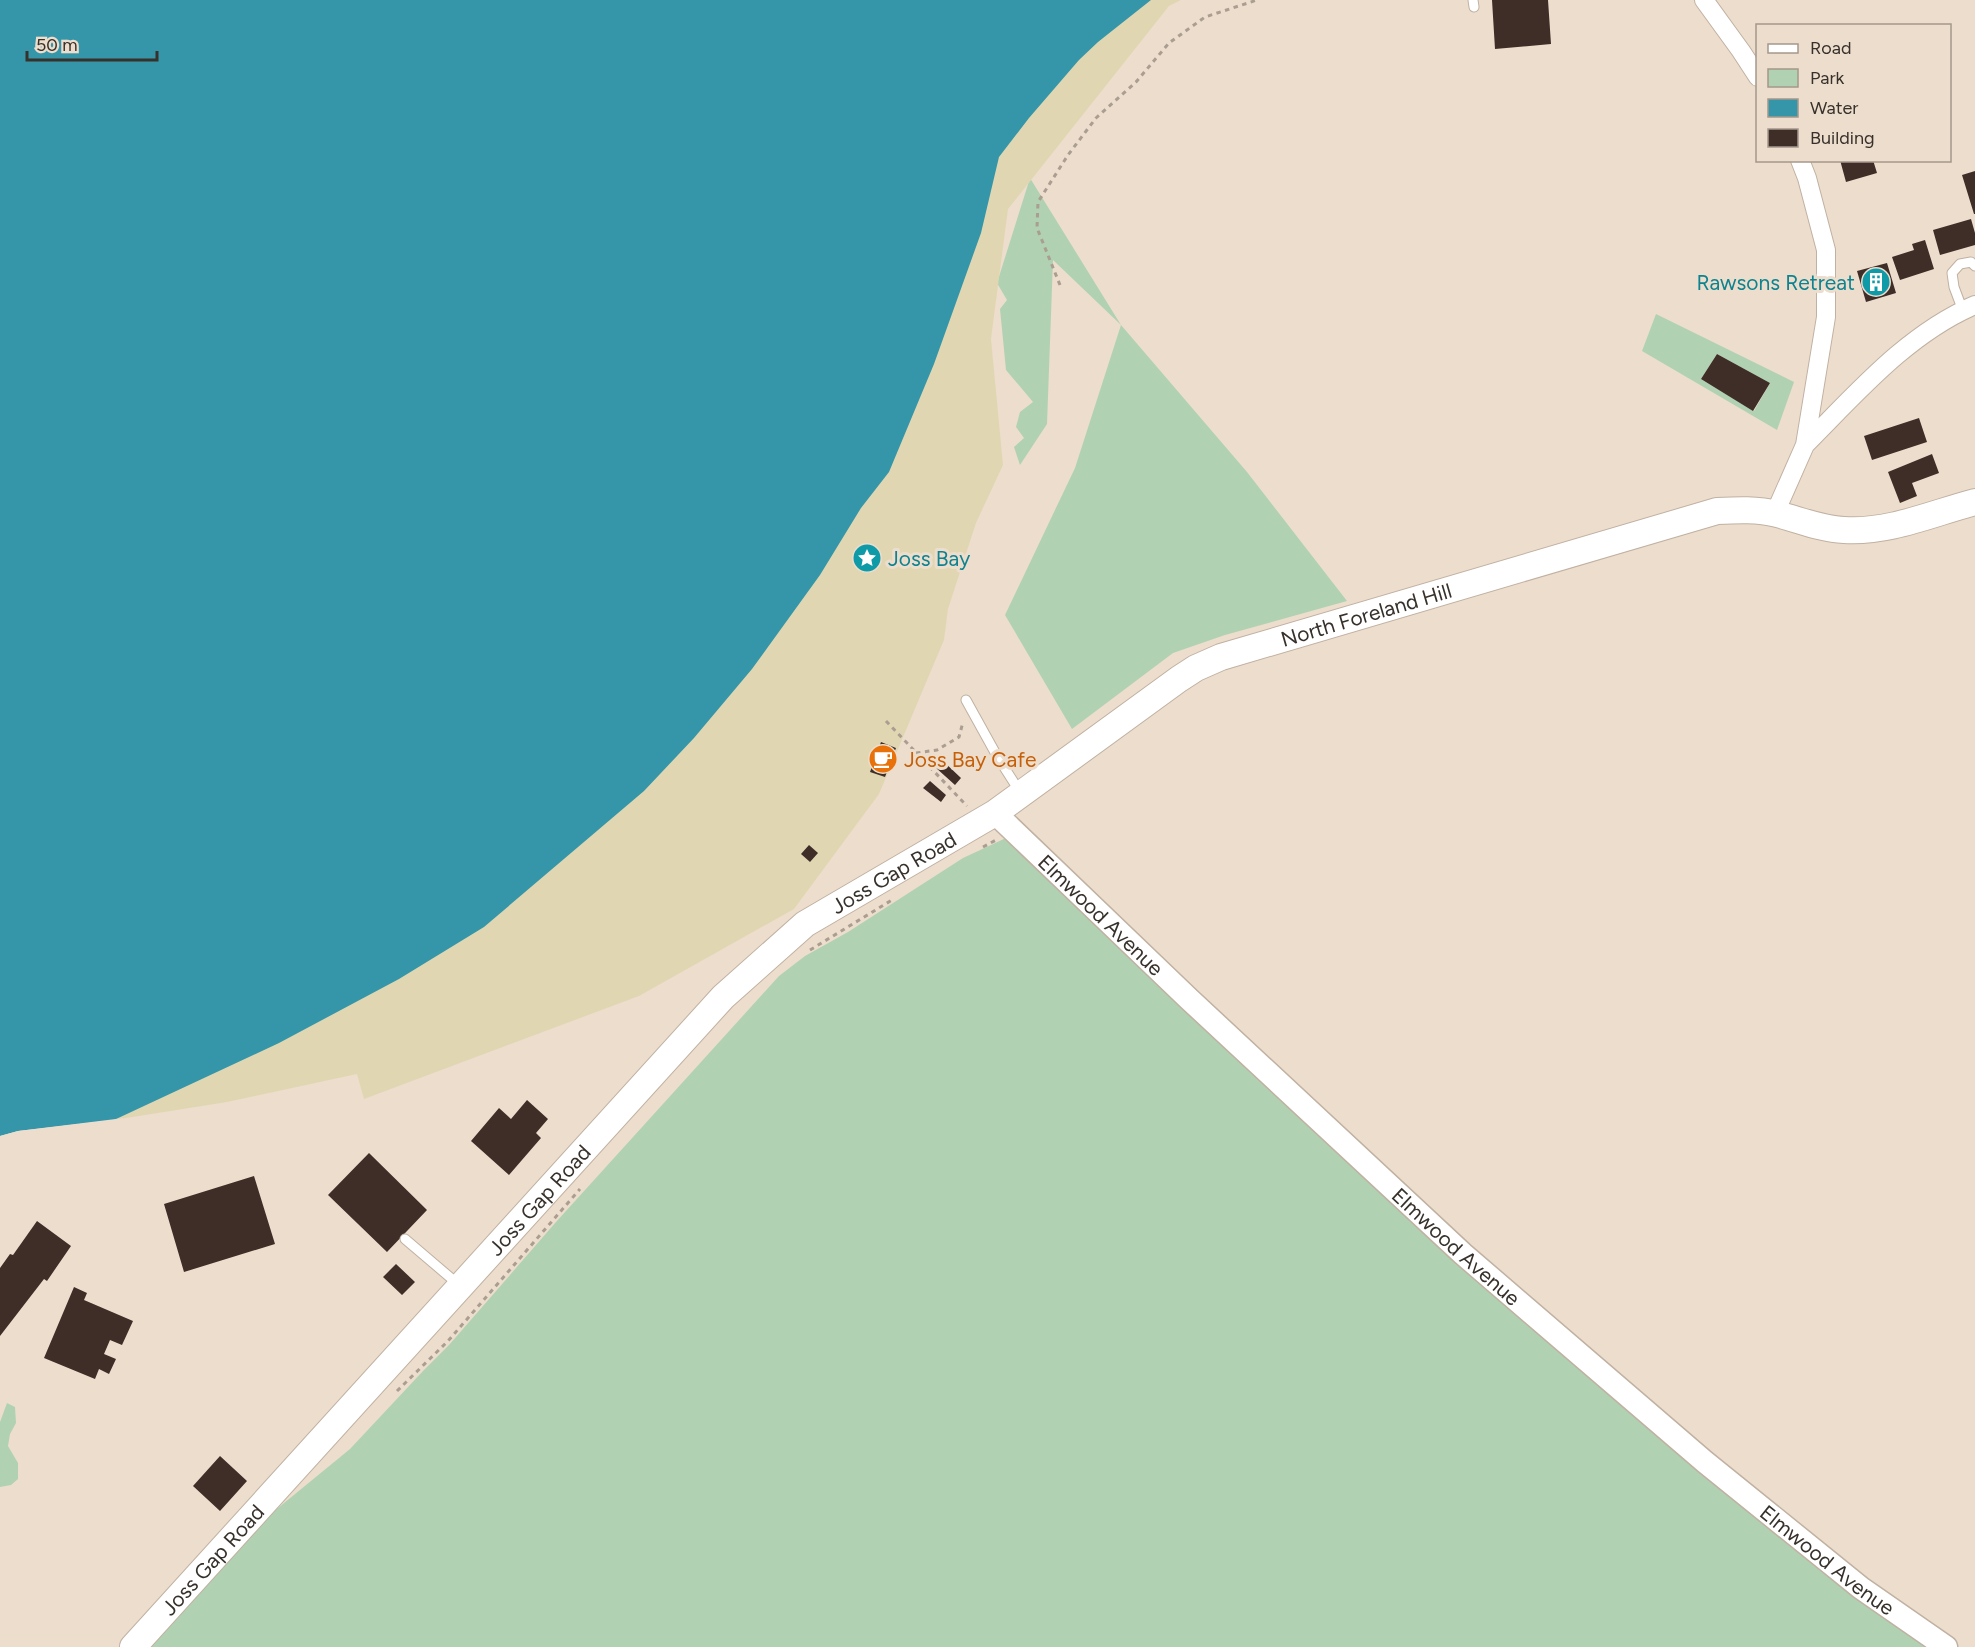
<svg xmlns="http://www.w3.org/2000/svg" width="1975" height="1647" font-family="Figtree,sans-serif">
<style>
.green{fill:#b0d2b2;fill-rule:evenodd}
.sand{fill:#e0d7b2}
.water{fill:#3596a9}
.pier{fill:#edddcd}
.building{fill:#3f2d28}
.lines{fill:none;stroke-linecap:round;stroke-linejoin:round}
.service-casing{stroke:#c0b1a2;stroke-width:11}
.minor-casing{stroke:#c0b1a2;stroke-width:20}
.tertiary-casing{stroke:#c0b1a2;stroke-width:25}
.secondary-casing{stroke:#c0b1a2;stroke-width:28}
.path{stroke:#aa9d91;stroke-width:3;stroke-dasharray:4.5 4.5;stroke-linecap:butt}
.service{stroke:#fff;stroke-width:9}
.minor{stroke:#fff;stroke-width:18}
.tertiary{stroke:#fff;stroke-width:22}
.secondary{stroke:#fff;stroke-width:26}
.labels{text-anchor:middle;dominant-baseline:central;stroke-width:6;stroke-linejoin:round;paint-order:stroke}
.culture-label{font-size:21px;fill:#0d838f;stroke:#edddcd;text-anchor:end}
.street-label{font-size:21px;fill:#37312b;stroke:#edddcd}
.food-label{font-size:21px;fill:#c56008;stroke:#edddcd;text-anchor:start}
</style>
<rect width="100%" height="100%" fill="#edddcd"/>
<!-- green -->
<path class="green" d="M1030,178L1121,325L1247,472L1347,601L1225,635L1173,653L1072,729L1005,615L1075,468L1121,325L1053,260L1047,424L1020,465L1014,447L1024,438L1016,427L1020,412L1033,402L1006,370L1000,309L1007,300L997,283Z
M1656,314L1794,382L1777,430L1642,351ZM1717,354L1770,383L1754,411L1701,379Z
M1006,838L1423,1233L1667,1445L1759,1521L1823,1573L1927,1647H149L267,1517L350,1449L423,1371L449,1345L556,1222L779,976L805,956L848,932L963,858Z
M7,1403L15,1407L16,1423L10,1434L8,1446L18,1463V1479L11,1485L0,1487V1422Z"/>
<!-- sand -->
<path class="sand" d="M1141,0H1181L1169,6L1008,209L991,339L1003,465L976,523L948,609L944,640L879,794L794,909L639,996L364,1099L357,1074L227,1102L114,1120L432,905L1003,132Z"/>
<!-- water -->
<path class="water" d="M0,0H1151L1098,42L1079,60L1029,118L999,157L981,233L934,364L889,472L861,508L820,575L752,669L694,738L644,791L484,927L399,979L279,1043L114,1120L18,1131L0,1136Z"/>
<!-- pier -->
<path class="pier" d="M124,1118L114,1123L19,1134L0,1139V1136L18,1131Z"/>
<!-- building -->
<path class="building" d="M1492,0H1548L1551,44L1495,49Z
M1840,160H1873L1877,173L1846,182Z
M1975,171V214H1974L1962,175Z
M1971,219L1975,233V245L1940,255L1933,230Z
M1925,240L1934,269L1900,280L1892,257L1914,250L1912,244Z
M1887,263L1896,293L1866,302L1857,271Z
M1717,354L1770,383L1753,411L1701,379Z
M1919,418L1927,442L1872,460L1864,436Z
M1932,454L1939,473L1912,483L1917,496L1900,503L1888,472Z
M881,742L896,748L885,777L870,772Z
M942,760L961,778L955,785L935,767Z
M930,781L946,795L941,802L923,788Z
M809,845L818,853L810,862L801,854Z
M527,1100L548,1119L536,1133L541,1138L509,1175L471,1141L499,1108L511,1119Z
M369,1153L427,1210L387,1252L328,1195Z
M254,1176L275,1244L184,1272L164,1204Z
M37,1221L71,1246L47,1281L44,1279L0,1336V1268L10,1254L13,1255Z
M396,1264L415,1282L402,1295L383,1277Z
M74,1287L87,1293L84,1300L133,1321L122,1345L110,1340L104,1354L116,1359L109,1374L99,1369L95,1379L44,1358Z
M220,1456L247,1481L220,1511L193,1486Z"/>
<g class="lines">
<!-- service casing -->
<g class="service-casing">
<path id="service" d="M1473,0L1474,7
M1963,311L1954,287L1952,273L1960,264L1971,262L1975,266
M966,700L997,756L1020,792
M405,1239L459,1285"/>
</g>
<!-- minor casing -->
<g class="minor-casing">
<path id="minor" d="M1704,0L1741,51L1758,77
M1805,445C1856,394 1907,334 1975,305
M1775,513L1805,445L1826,317V250L1807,178L1800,160"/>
</g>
<!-- tertiary casing -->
<g class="tertiary-casing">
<g id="tertiary">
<path id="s1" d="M995,813L1189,999L1463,1254L1705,1462L1861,1588L1946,1647"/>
</g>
</g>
<!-- secondary casing -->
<g class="secondary-casing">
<g id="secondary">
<path id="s2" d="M133,1647L723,997L805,924L995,813L1179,679L1196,668L1221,657L1717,511C1737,510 1758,509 1777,514C1800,520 1821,529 1844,530C1889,533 1933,513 1975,502"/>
</g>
</g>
<!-- path -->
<path class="path" d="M1060,285L1037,228L1038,202L1068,155L1096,118L1136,82L1169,43L1205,17L1257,0
M886,721L967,806
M916,753L937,750L959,737L963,722
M983,847L996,840
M810,950L892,900
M397,1391L448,1341L580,1189"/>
<!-- service -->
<use href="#service" class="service"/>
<!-- minor -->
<use href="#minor" class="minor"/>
<!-- tertiary -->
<use href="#tertiary" class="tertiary"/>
<!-- secondary -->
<use href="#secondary" class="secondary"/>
</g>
<!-- icons -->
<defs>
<g id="building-disc" transform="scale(1.5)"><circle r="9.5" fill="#0f9aa8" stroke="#edddcd"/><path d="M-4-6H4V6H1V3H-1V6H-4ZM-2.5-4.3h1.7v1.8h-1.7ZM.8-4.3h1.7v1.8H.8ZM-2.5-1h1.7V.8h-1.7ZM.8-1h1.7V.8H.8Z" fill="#fff"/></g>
<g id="sight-disc" transform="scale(1.5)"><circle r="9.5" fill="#0f9aa8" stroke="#edddcd"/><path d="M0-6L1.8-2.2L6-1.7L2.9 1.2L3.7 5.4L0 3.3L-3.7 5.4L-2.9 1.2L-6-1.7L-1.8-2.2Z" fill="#fff"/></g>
<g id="cafe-disc" transform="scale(1.5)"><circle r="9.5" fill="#e8710a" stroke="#edddcd"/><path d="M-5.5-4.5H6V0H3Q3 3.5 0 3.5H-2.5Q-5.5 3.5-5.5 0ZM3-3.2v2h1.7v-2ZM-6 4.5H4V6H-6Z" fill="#fff"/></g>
</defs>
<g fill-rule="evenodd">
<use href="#building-disc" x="1876" y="282"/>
<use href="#sight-disc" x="867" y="558"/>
<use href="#cafe-disc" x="883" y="759"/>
</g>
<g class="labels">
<!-- culture labels -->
<g class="culture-label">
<text x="1855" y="282">Rawsons Retreat</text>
<text x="888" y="558" text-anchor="start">Joss Bay</text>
</g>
<!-- street labels -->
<g class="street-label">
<text stroke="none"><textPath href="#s2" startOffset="1634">North Foreland Hill</textPath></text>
<text stroke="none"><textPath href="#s2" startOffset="1090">Joss Gap Road</textPath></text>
<text stroke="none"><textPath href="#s1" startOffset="147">Elmwood Avenue</textPath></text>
<text stroke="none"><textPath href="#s2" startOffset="604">Joss Gap Road</textPath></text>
<text stroke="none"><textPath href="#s1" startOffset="633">Elmwood Avenue</textPath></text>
<text stroke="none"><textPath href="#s1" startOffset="1119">Elmwood Avenue</textPath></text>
<text stroke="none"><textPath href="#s2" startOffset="118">Joss Gap Road</textPath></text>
</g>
<!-- food labels -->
<g class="food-label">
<text x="904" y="759">Joss Bay Cafe</text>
</g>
</g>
<!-- legend -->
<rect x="1756" y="24" width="195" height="138" fill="#edddcd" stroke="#a4988c" stroke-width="1.5"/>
<rect x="1768" y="44" width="30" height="9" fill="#ffffff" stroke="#a4988c" stroke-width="1.5"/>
<text x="1810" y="54" font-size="18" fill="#37312b">Road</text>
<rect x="1768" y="69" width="30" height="18" fill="#b0d2b2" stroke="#a4988c" stroke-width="1.5"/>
<text x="1810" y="84" font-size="18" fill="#37312b">Park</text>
<rect x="1768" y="99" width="30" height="18" fill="#3596a9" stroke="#a4988c" stroke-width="1.5"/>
<text x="1810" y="114" font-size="18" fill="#37312b">Water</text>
<rect x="1768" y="129" width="30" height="18" fill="#3f2d28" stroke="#a4988c" stroke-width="1.5"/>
<text x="1810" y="144" font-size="18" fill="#37312b">Building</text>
<!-- scale -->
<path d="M27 51v9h130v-9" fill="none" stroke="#37312b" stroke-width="3"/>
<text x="36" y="51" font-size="18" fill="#37312b" stroke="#edddcd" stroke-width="4.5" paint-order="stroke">50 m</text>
</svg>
